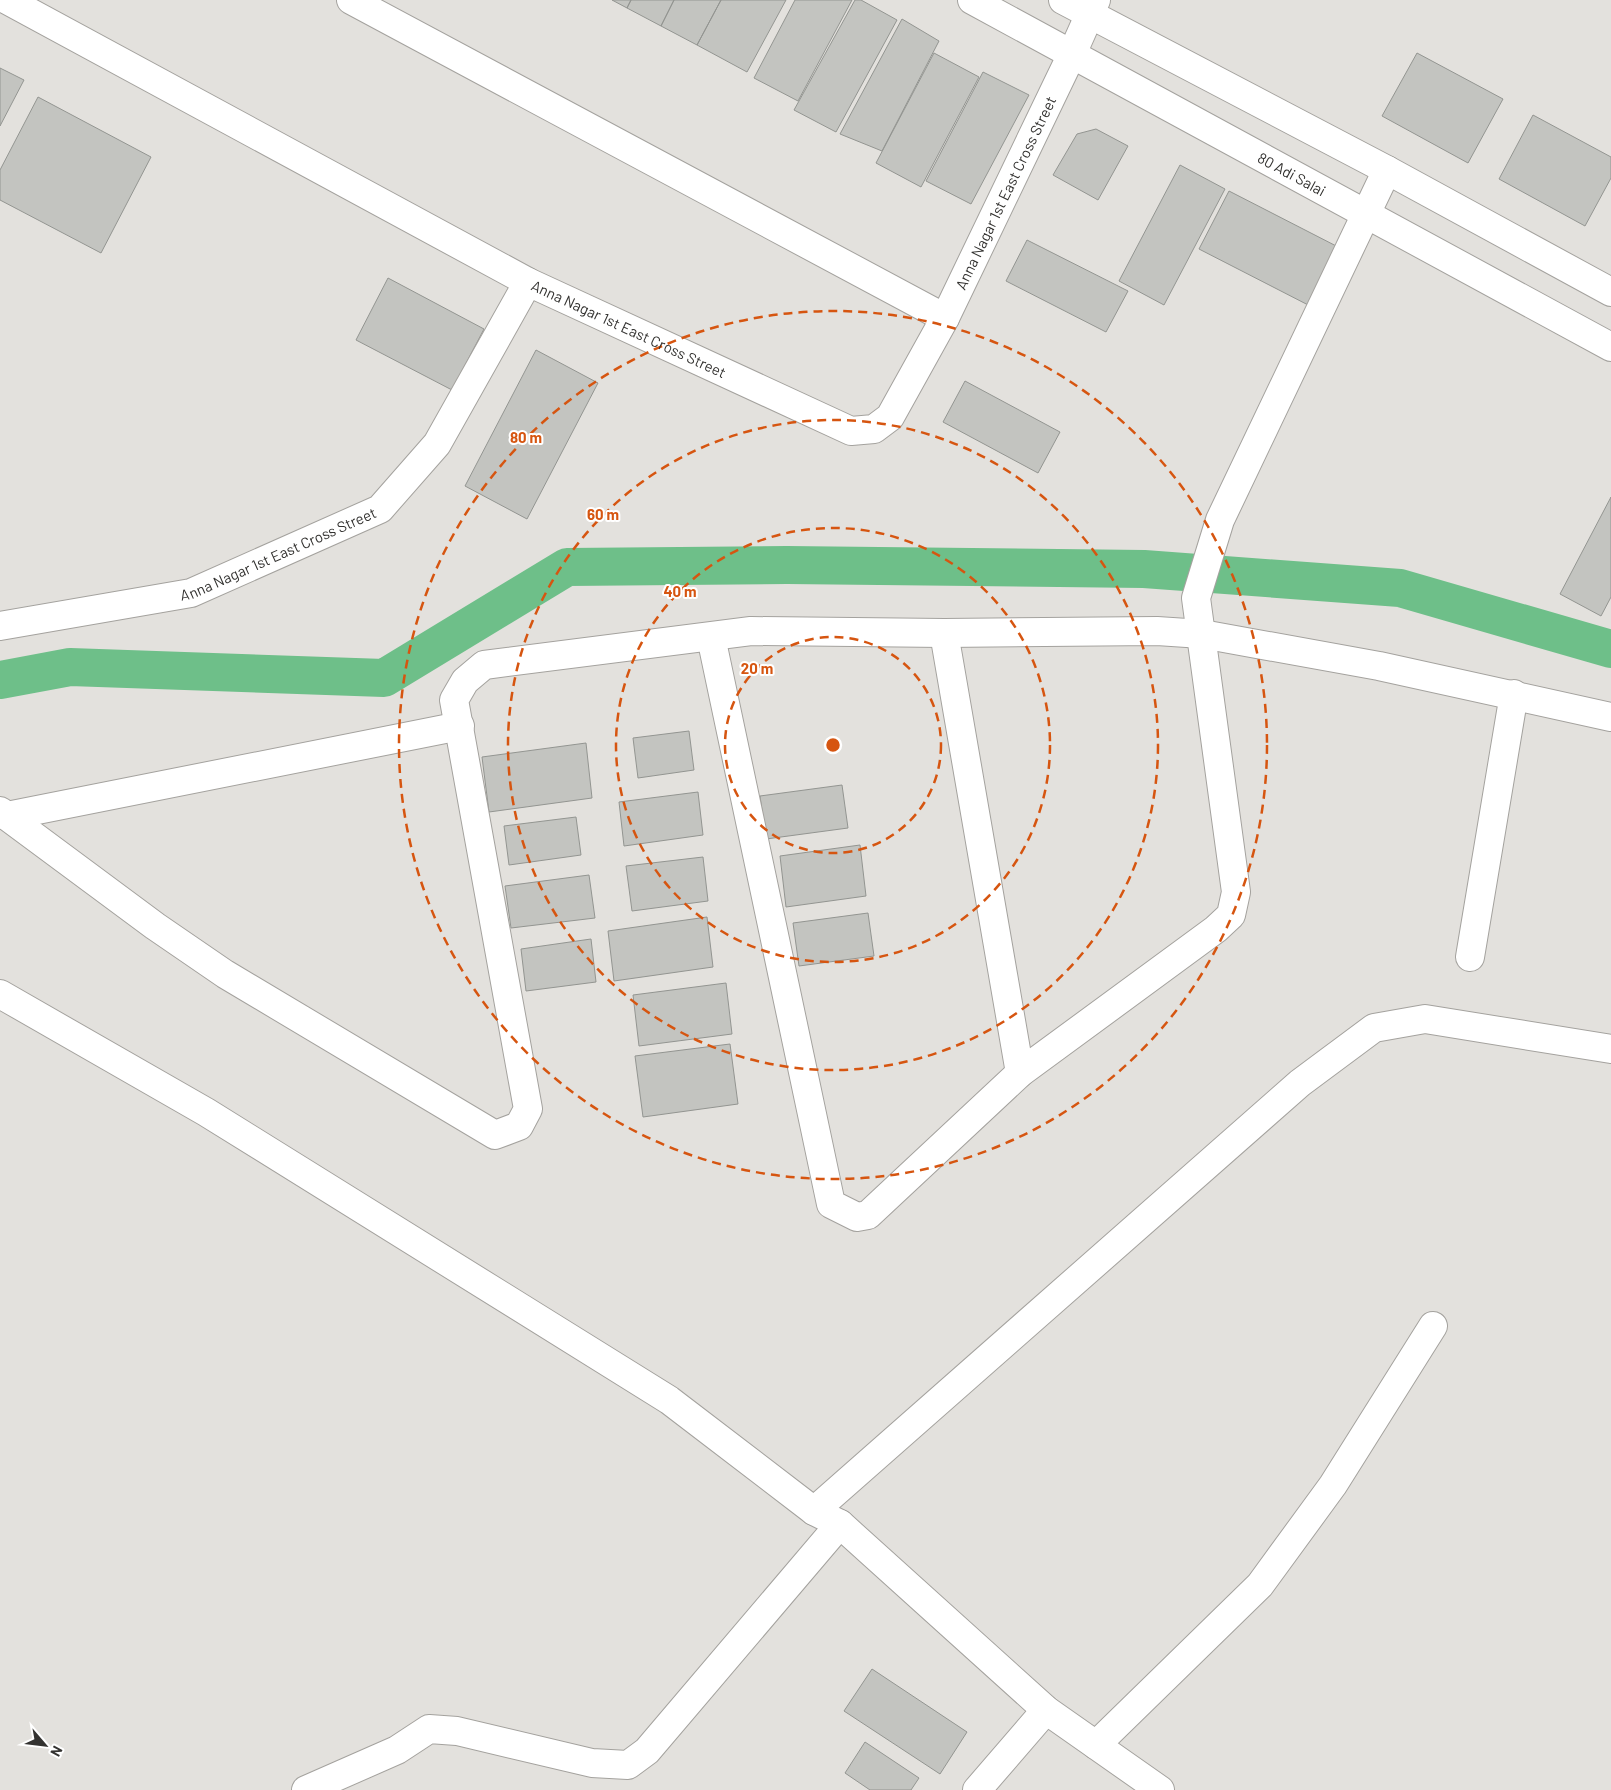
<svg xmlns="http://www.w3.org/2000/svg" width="1611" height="1790" font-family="Barlow,sans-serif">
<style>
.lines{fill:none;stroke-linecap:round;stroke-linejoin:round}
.canal{stroke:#6ebf89;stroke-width:38}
.building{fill:#c3c4c0;stroke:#939591}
.minor-casing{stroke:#a4a29e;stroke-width:30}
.major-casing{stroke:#a4a29e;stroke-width:30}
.minor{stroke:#fff;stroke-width:28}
.major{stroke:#fff;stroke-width:28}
.ring{fill:none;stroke:#d65510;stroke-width:2.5;stroke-dasharray:9 6}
.labels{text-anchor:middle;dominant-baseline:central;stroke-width:4;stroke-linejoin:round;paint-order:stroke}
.street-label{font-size:15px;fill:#333230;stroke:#fff}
.centre{fill:#d65510;stroke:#fff;stroke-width:2.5}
.ring-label{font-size:15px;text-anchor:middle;font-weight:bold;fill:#d65510;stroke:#fff;stroke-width:4;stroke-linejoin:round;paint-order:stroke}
</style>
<rect width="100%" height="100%" fill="#e3e1dd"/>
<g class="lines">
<!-- canal -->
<path class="canal" d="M0,680L70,667L384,678L567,567L787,565L1144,569L1400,588L1611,649"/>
</g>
<!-- building -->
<path class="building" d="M612,0H631L627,8Z
M631,0H674L661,26L627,8Z
M674,0H721L697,45L661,26Z
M721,0H786L747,72L697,45Z
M795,0H852L798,101L754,78Z
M855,0H861L897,20L836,132L794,110Z
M902,19L939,41L882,151L840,134Z
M934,53L979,77L921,187L876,163Z
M1417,53L1503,99L1468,163L1382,116Z
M0,68L24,80L0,126Z
M983,72L1029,95L971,204L926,181Z
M38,97L151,157L101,253L0,200V170Z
M1533,115L1611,157V178L1585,226L1499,179Z
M1096,129L1128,146L1098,200L1053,175L1077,134Z
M1180,165L1225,189L1164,305L1119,281Z
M1229,191L1344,250L1314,308L1199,249Z
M1027,240L1128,291L1106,332L1006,281Z
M388,278L484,329L452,390L356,340Z
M536,350L598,383L527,519L465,486Z
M965,381L1060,432L1038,473L943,422Z
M1611,497V597L1601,616L1560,594Z
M689,731L694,770L638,778L633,738Z
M586,743L592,798L489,812L482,757Z
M842,785L848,828L766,839L760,796Z
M698,792L703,835L624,846L619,802Z
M576,817L581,855L509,865L504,826Z
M860,845L866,896L786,907L780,856Z
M703,857L708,901L632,911L626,866Z
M589,875L595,918L511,928L505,886Z
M868,913L874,956L799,966L793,923Z
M707,917L713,967L614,981L608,931Z
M591,939L596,982L526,991L521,949Z
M726,983L732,1034L639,1046L633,995Z
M730,1044L738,1104L643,1117L635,1056Z
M872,1669L967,1732L940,1774L844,1711Z
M865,1742L919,1778L911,1790H870L845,1773Z"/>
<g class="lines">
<!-- minor casing -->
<g class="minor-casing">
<g id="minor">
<path d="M7,0L528,282"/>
<path d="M351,0L945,318"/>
<path id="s1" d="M0,626L191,593L380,509L437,444L528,282L851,431L874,429L890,417L945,318L1072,54L1096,0"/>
<path d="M944,633L1020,1073"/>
<path d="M711,637L831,1204L857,1217L868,1215L1020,1073L1216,929L1231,915L1236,892L1196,598L1220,520L1387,170"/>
<path d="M0,811L155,926L225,974L495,1135L519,1126L528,1109L454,700L465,681L484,665L751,631L944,633L1157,631L1202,634L1379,666L1611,717"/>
<path d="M7,816L460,726"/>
<path d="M1470,957L1514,694"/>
<path d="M0,994L206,1112L669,1400L814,1511L840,1524L1046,1710L1160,1790"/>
<path d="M814,1511L1300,1083L1374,1028L1425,1019L1611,1049"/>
<path d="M1096,1745L1260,1585L1333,1485L1433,1326"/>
<path d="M306,1790L397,1750L429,1729L457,1731L592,1763L628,1765L647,1751L840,1524"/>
<path d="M977,1790L1046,1710"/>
</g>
</g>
<!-- major casing -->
<g class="major-casing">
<g id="major">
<path id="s2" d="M972,0L1611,347"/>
<path d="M1063,0L1387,170L1611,292"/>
</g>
</g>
<!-- minor -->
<use href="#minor" class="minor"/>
<!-- major -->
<use href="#major" class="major"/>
</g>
<!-- distance rings -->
<g class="ring">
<circle cx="833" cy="745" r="108"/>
<circle cx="833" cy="745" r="217"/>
<circle cx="833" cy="745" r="325"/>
<circle cx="833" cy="745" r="434"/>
</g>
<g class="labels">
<!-- street labels -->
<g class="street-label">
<text stroke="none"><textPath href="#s2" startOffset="364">80 Adi Salai</textPath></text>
<text stroke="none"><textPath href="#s1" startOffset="1324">Anna Nagar 1st East Cross Street</textPath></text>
<text stroke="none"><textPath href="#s1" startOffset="784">Anna Nagar 1st East Cross Street</textPath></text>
<text stroke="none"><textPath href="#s1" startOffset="289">Anna Nagar 1st East Cross Street</textPath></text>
</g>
</g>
<circle cx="833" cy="745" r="8" class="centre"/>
<g class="ring-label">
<text x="526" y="443">80 m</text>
<text x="603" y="520">60 m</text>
<text x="680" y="597">40 m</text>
<text x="757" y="674">20 m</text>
</g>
<!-- north arrow -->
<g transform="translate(45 1745) rotate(118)" stroke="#ffffff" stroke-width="4" paint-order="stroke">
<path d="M0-4L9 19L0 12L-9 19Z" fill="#333230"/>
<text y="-8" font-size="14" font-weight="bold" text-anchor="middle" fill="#333230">N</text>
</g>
</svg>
